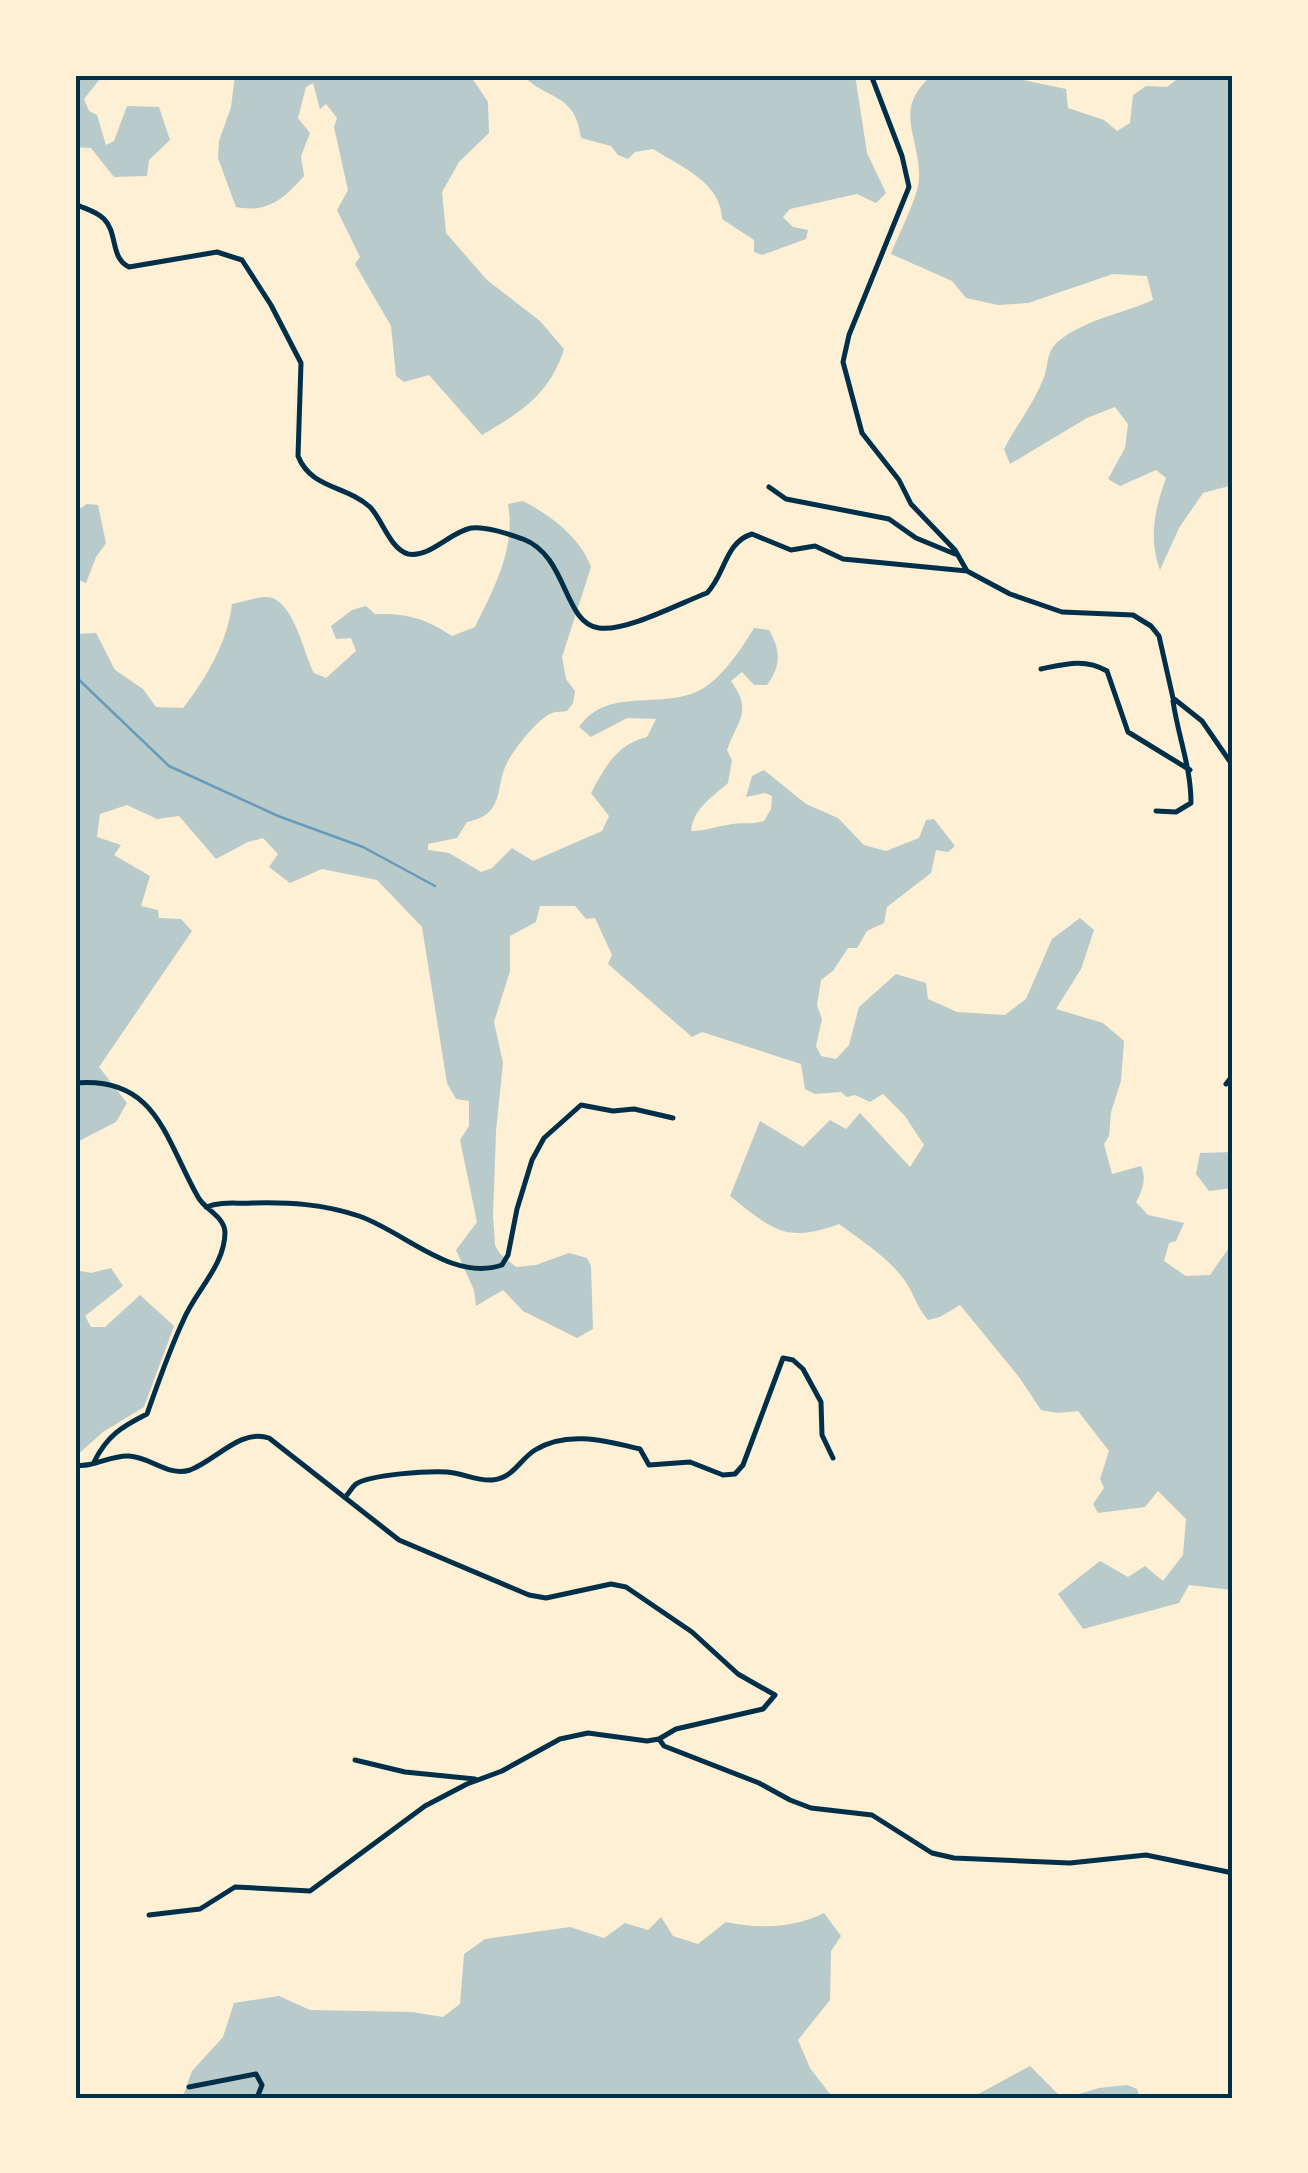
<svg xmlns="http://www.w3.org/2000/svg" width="1308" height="2173" font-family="Poppins,sans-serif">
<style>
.green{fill:#b9caca}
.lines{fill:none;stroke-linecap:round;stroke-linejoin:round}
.stream{stroke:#669bbc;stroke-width:2.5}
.minor{stroke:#003049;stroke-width:5}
.neatline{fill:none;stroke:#003049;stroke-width:4}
</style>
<rect width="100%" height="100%" fill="#fdf0d5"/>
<!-- green -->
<path class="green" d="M75,75H103L84,99L89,111L97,115L106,145L114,141L127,106L159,107L170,140L149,160L147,176L114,177L91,148L75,147Z
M235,75H470L488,102L489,133L459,162L442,192L446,233L487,280L540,321L564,349C550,394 521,412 482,435L429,375L404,382L396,376L391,326L355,264L360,257L337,210L348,190L334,127L337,118L326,104L320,109L313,83L306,87L298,118L310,133L301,156L304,176C283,200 267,213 236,207L218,158L219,141L231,107Z
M523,75H855L867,153L886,193L876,203L857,194L790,209L783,217L793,227L808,230L806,239L762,255L754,252V240L722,219C721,182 681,167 653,149L635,152L628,159L618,155L611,146L581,138C575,91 546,101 523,75Z
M932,75H999L1066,89L1068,108L1104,120L1117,131L1130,123L1133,95L1146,86L1167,87L1182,75H1233V485L1203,493L1179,528L1160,570C1148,538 1155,509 1166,478L1156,470L1120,486L1108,479L1125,448L1128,424L1115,407L1087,418L1010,464L1004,449C1017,424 1036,401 1045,374C1049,359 1047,350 1060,340C1089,318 1122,314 1153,300L1147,276L1113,274L1028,303L998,305L966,298L952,281L891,254C898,235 918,198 919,179C921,137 891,111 932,75Z
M523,501C550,515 580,537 591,567L562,657L566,679L575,691L573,703L567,711C562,712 557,711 552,713C537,719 516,747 508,761C494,786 507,814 467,822L457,838L428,844V850L449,853L481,872L492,868L512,848L533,861L602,831L609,816L591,793C605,767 617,744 647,737L656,719L627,718L591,737L579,727C607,687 657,709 696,692C719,683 742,648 754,628L769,630C781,651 781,666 767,685H754L742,672L731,681C753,712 738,719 727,750L732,760L728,783C713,796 693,809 691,831C707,831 717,826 732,824C743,822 749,825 764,821L771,809L772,796L765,793L746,797L752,776L764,770L806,804L838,818L864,845L886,851L919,838L926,820L934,819L955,846L948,852L936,850L931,873L887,907L884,923L867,931L857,948H848L833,971L821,980L817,1005L822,1019L816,1046L821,1056L836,1059L849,1045L859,1007L896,974L926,983L928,999L957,1012L1005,1015L1026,999L1052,939L1080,918L1094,930L1081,969L1056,1009L1103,1023L1124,1041L1121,1081L1111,1112L1109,1136L1104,1144L1112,1174L1141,1166C1147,1179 1142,1191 1136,1202L1148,1215L1184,1223L1176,1241L1169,1243L1164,1261L1186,1276L1210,1275L1233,1242V1590L1189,1585L1179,1603L1083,1629L1058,1594L1100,1561L1128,1577L1145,1566L1163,1581L1183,1555L1186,1519L1158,1491L1145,1507L1098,1513L1093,1504L1104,1488L1100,1479L1109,1451L1078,1411L1057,1413L1041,1410L1019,1377L960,1305L940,1317L928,1320C917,1307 915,1297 907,1284C891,1259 862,1241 839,1224C785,1244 772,1229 730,1196L760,1121L803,1147L830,1120L846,1129L860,1113L910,1167L924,1145L905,1116L883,1094L870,1102L855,1095L847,1097L841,1092L815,1094L805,1089L801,1064L702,1032L692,1037L608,964L612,955L595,918L586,919L575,906H540L536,922L510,936V971L494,1022L503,1063L496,1131L493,1216L495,1245L500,1254L516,1267L536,1265L569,1253L587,1258L591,1266L593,1329L577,1338L523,1311L503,1290L476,1306L474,1290L456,1250L477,1222L460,1140L469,1126V1101L456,1099L447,1083L422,927L377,880L322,869L290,883L269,867L278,854L263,838L248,842L216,859L179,816L157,819L127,805L100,814L97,837L121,845L114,855L150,876L141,906L158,910L159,918L181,919L192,931L99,1067L127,1103L116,1122L75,1143V634L96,633L115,670L143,689L156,707L183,708C206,679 228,641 232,604C242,602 253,598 264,597C292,594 303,651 314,673L326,678L356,651L351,638L336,639L331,626L352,610L366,606L375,614C406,613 426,618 452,636L475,627C494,588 516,548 508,504Z
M87,504L98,505L106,543L96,557L86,583L75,578V512Z
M1233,1152V1188L1209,1191L1196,1174L1200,1153Z
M111,1268L123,1286L85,1316L91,1327H105L140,1295L174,1326L144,1407L103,1432L75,1457V1270L91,1273Z
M824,1913L841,1936L831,1951L830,2000L798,2040L810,2068L833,2098L183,2096L192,2071L223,2037L234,2003L279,1996L310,2010L412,2012L443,2017L460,2004L464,1954L485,1939L570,1927L604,1938L625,1923L648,1930L661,1917L673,1936L698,1944L726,1922C758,1929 795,1928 824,1913Z
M1030,2066L1062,2098H971Z
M1127,2085L1137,2089L1140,2098H1065L1099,2088Z"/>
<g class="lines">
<!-- stream -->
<path class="stream" d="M75,676L169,766L278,816L363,847L435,886"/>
<!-- minor -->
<path class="minor" d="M871,75L902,156L909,187L849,335L843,362L862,433L899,480L911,504L955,550L967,571
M75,204C85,209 96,211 104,219C118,233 110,258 129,267L217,252L242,260L271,305L301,363L298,456C311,489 346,485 370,507C382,519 390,549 408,554C430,558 450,532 471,528C486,526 508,534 523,539C568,556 563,623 599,628C626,632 680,603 707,593C725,575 725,542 752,534L791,550L815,546L843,559L967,571L1010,594L1062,612L1133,615L1151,626L1159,636L1173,698L1202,721L1233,766
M769,487L786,499L889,519L916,538L955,554
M1041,669C1065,664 1085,658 1107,671L1128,732L1190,770
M1156,811L1176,812L1191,803C1191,767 1178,736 1173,701
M75,1083C157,1076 165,1139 198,1197C205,1210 224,1216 225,1232C225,1266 195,1291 183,1321C169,1351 158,1383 147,1414C121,1427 107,1436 94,1462
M1226,1084L1233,1075
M206,1207C222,1201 236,1204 252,1203C289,1202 323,1204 359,1216C405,1232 452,1282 502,1265L508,1255L517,1209L532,1160L544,1138L581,1105L613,1111L634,1109L673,1118
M75,1465C94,1468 110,1455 129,1456C151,1457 168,1477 190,1470C215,1461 241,1428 269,1438L399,1540L529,1595L546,1598L611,1584L626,1587L692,1632L738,1674L775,1695L763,1709L676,1729L659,1739L647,1741L588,1733L560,1739L502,1771L467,1784L425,1806L310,1891L235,1887L200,1909L149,1915
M346,1496C350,1492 352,1487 356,1484C371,1474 429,1471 447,1472C463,1473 476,1481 492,1480C514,1478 519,1460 535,1450C567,1430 606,1441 640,1449L649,1465L690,1462L723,1475L735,1474L743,1465L783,1358L793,1360L803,1369L821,1402L822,1435L833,1458
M659,1739L664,1746L759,1783L790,1800L811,1808L872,1815L932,1853L954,1858L1070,1863L1146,1855L1233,1873
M355,1760L405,1772L475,1779
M189,2087L256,2074L262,2085L257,2098"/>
</g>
<!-- border -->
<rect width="1308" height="2173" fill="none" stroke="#fdf0d5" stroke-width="155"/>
<rect x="78" y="78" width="1152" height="2018" class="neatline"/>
</svg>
